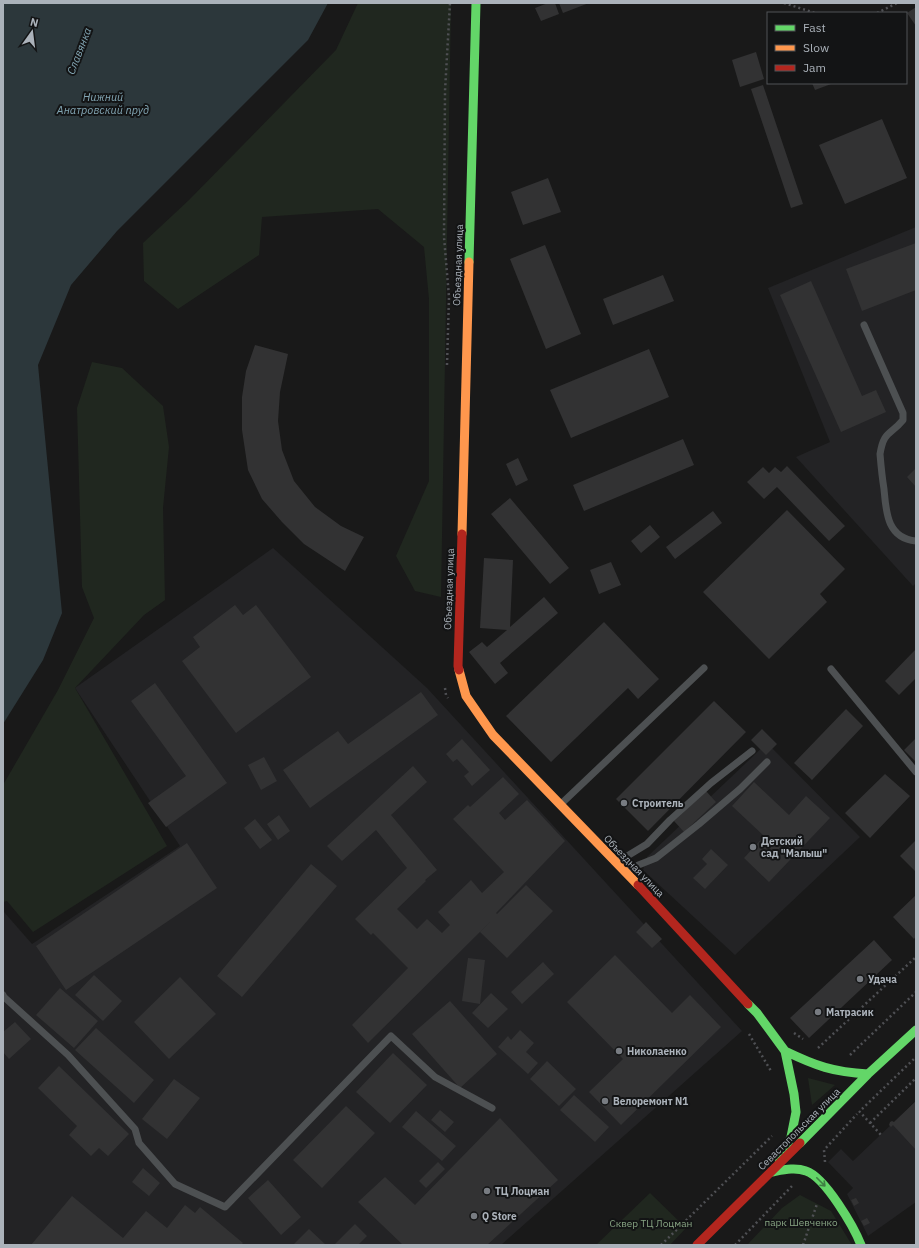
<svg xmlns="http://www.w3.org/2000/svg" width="919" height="1248" font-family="'IBM Plex Sans',sans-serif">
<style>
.built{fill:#232325}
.green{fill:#20271f}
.water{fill:#2c373b}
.building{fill:#323233}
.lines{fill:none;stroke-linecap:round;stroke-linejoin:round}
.path{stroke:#4f5054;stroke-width:2.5;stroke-dasharray:2 3;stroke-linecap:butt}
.lane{stroke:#4d5052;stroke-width:7}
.fast{stroke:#63d668;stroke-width:9}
.slow{stroke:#ff974d;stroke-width:9}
.jam{stroke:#b3261e;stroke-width:9}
.oneway{stroke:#3f7f43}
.poi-dot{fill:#787c82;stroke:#131415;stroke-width:1.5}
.labels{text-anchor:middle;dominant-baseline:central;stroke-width:4;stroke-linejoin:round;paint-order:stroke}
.street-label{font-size:10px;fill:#abb2ba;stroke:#131415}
.poi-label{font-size:10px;font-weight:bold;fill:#abb2ba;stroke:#131415;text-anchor:start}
.park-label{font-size:10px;fill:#87a483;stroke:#131415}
.water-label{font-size:11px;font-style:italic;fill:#83a6b4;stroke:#131415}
</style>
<rect width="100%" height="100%" fill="#191919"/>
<!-- built -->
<path class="built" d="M916,227V583L913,586L796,457L830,442L768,288Z
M273,548L427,688L742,1031L501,1245H3V912H4L32,944L180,846L75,688Z
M767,743L860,837L735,955L643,870L647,857Z
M916,1101V1202L868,1236L847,1194L853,1188L828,1162L841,1149L853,1161Z"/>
<!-- green -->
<path class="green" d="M358,3H451L441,597L415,591L396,556L429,481V299L424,247L378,209L262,217L259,255L178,309L144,281L143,243L189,200L336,50Z
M92,362L122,368L163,406L169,447L163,508L165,600L144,615L75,688L167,846L33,932L7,901L3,902V785L58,690L94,618L82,587L77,408Z
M808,1078L835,1085L812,1105Z
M650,1193L686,1228L670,1245H596Z
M800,1195L831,1211L852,1245H747L782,1208Z"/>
<!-- water -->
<path class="water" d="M3,3H328L308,40L117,231L71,285L38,365L62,613L43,660L3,724Z"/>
<!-- building -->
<path class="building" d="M548,3H555L559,14L541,21L535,8Z
M559,3H589L563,13Z
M916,7V26L907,13Z
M756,52L764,79L740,87L732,60Z
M812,83H831V84L815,90Z
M763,85L803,204L791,208L751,89Z
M882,119L907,178L845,204L819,145Z
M548,178L561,212L523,225L511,192Z
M916,243V290L862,311L846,269Z
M545,245L581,334L546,349L510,259Z
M663,275L674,301L613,325L603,299Z
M811,281L862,396L876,390L886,412L841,432L780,295Z
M255,345L288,354L280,392L278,421L282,450L294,481L315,507L341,526L364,537L345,571L304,544L282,522L262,499L248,470L242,430V397L246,371Z
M649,349L669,397L571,438L550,390Z
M683,439L694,465L584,511L573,485Z
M518,458L528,480L516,486L506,464Z
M787,466L845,526L829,541L777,487L764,499L747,482L763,467L769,473L775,467L781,472Z
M916,468V487L907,477Z
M510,498L569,568L550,584L491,514Z
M787,510L845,569L820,594L827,602L769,659L703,592Z
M713,511L722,523L675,559L666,547Z
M650,525L660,537L641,553L631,541Z
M484,558L513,560L510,627L544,597L558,613L500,663L508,673L495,684L469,652L482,642L487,647L507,630L480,628Z
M611,562L621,585L599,594L590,570Z
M235,605L243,615L256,605L311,677L236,733L182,661L200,647L193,637Z
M604,622L659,679L638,699L628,688L551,762L506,716Z
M916,649V678L899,695L885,681Z
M155,683L227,783L166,827L148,803L186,776L131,701Z
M421,692L438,715L310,808L283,770L338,731L348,744Z
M714,701L746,732L648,831L616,799Z
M846,709L863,726L812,780L794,763Z
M762,729L777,744L766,755L751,740Z
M916,738V762L904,750Z
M462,739L490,770L472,786L464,776L469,772L457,759L453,762L446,754Z
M264,757L277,781L261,790L248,765Z
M413,766L427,782L391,815L437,870L425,880L426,881L397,909L417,929L427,919L442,933L450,925L438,912L471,880L482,893L504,872L453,819L468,805L470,807L503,777L519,794L499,813L505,820L527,800L565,841L496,913L497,914L526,885L553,911L507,958L480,932L491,921L368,1043L352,1025L408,968L373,933L371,935L355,919L407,868L376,830L342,861L327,846Z
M885,774L910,796L870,838L845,813Z
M754,782L789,815L806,796L830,818L769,882L744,858L764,836L732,806Z
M706,791L716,802L684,832L674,821Z
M279,815L290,831L278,840L267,824Z
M255,819L272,840L260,849L244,828Z
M916,840V872L900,856Z
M187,843L217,888L66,990L36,946Z
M711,849L728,865L705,889L693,878L707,864L702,859Z
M311,864L337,886L242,997L217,976Z
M916,895V936L914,939L893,917Z
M646,922L662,939L652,948L636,932Z
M874,940L892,960L809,1038L790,1018Z
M615,955L672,1013L690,995L721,1027L621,1125L589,1092L623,1059L567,1002Z
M468,958L485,960L480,1004L462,1001Z
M543,962L554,974L522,1004L511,992Z
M94,975L122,1001L103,1021L75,995Z
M180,977L216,1014L169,1059L134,1022Z
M60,988L98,1021L74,1048L36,1015Z
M491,993L508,1009L488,1028L472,1013Z
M450,1001L497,1054L460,1088L412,1034Z
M15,1022L31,1039L9,1059L3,1052V1032Z
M96,1028L154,1080L134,1103L75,1050Z
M520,1030L534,1043L526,1052L538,1063L528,1074L498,1047L508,1036L511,1040Z
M393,1053L427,1085L390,1123L356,1092Z
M547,1061L576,1089L559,1106L530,1079Z
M59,1066L129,1134L108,1156L99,1148L91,1156L69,1135L77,1126L38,1088Z
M174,1079L200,1098L167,1139L142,1119Z
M574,1095L609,1127L595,1142L560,1110Z
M916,1101V1150L893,1125L891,1127L889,1125L890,1122L892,1121L894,1122Z
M346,1106L375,1133L322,1188L293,1160Z
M440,1110L454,1122L445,1132L431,1120Z
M416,1111L456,1146L442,1161L402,1127Z
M500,1118L558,1180L487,1245H403L358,1202L385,1177L415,1205Z
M438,1162L445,1169L426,1188L419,1181Z
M143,1168L160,1183L149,1196L132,1182Z
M268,1180L301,1217L281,1235L248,1198Z
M72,1196L123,1238L146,1211L167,1228L185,1205L195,1213L200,1207L243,1243L241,1245H31Z
M856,1198L859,1203L854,1206L851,1200Z
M867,1218L870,1223L864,1226L861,1221Z
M355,1224L367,1236L358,1245H334Z
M309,1229L326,1245H293Z"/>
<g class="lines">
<!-- path -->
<path class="path" d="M784,3L815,13
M877,13L897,3
M447,365L449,297L444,237L445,91L450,3
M445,688L446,695L448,698
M794,1033L803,1039
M749,1034L771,1071
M818,1048L916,957
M850,1055L916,992
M862,1109L916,1057
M859,1111L882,1136
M870,1123L916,1078
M825,1162L824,1150L857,1114
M661,1245L772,1136
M735,1245L792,1186
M803,1245L817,1204"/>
<!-- lane -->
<path class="lane" d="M864,325L903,413V420C890,436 884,430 880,454C881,466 882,477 884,489C886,512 887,538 916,541
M831,669L916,772
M561,804L704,668
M619,861L647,844L670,820L711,783L752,751
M626,870L656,858L699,824L740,789L767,762
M3,995L4,997L68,1055L135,1129L139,1143L175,1184L225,1207L391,1036L435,1077L492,1108"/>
<!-- fast -->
<path class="fast" d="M469,262L476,3
M748,1004L757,1013L785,1051L794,1094L796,1112L791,1137L779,1160
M785,1051C816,1066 833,1072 868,1074
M800,1143L868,1074L916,1030
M772,1172C783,1170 795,1167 806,1171C825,1177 854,1227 861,1245"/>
<!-- slow -->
<path class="slow" d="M462,534L469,262
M459,670L466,696L493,735L638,885"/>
<!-- jam -->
<path class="jam" d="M459,670L458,666L462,534
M638,885L748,1004
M697,1245L800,1143"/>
</g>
<!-- one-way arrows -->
<defs><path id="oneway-shaft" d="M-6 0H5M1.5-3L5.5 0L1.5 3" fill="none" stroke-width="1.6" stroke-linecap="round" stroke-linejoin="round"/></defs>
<use class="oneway" href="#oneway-shaft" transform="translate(821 1182) rotate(45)"/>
<!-- markers -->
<g class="poi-dot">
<circle cx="624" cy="803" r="4"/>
<circle cx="753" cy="847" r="4"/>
<circle cx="860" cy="979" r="4"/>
<circle cx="818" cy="1012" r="4"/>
<circle cx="619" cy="1051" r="4"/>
<circle cx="605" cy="1101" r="4"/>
<circle cx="487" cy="1191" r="4"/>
<circle cx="474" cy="1216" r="4"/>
</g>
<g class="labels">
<!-- street labels -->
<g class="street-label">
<text transform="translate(458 265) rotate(-88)">Объездная улица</text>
<text transform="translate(449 589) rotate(-88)">Объездная улица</text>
<text transform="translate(634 866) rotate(46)">Объездная улица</text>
<text transform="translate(799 1129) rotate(-45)">Севастопольская улица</text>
</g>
<!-- poi labels -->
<g class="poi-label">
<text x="632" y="803">Строитель</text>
<text x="761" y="841">Детский<tspan x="761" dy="12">сад "Малыш"</tspan></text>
<text x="868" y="979">Удача</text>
<text x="826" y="1012">Матрасик</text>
<text x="627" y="1051">Николаенко</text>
<text x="613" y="1101">Велоремонт N1</text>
<text x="495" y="1191">ТЦ Лоцман</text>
<text x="482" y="1216">Q Store</text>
</g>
<!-- park labels -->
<g class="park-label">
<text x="801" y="1222">парк Шевченко</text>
<text x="651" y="1223">Сквер ТЦ Лоцман</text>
</g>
<!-- water labels -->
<g class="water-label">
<text transform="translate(79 51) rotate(-69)">Славянка</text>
<text x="103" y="97">Нижний<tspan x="103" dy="13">Анатровский пруд</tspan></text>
</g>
</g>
<!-- border -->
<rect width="919" height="1248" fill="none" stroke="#abb2ba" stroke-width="8"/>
<!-- legend -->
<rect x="767" y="12" width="140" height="72" fill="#131415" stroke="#505357"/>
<rect x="775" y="25" width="20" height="6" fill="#63d668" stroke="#505357"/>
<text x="803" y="32" font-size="12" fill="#abb2ba">Fast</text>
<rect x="775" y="45" width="20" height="6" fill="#ff974d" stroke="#505357"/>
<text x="803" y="52" font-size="12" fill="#abb2ba">Slow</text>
<rect x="775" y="65" width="20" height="6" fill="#b3261e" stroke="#505357"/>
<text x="803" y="72" font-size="12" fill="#abb2ba">Jam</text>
<!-- north arrow -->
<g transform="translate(32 32) rotate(14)" stroke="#131415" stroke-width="3" paint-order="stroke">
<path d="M0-3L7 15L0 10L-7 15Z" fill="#abb2ba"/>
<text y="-6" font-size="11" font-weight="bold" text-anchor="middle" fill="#abb2ba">N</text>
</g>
</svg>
